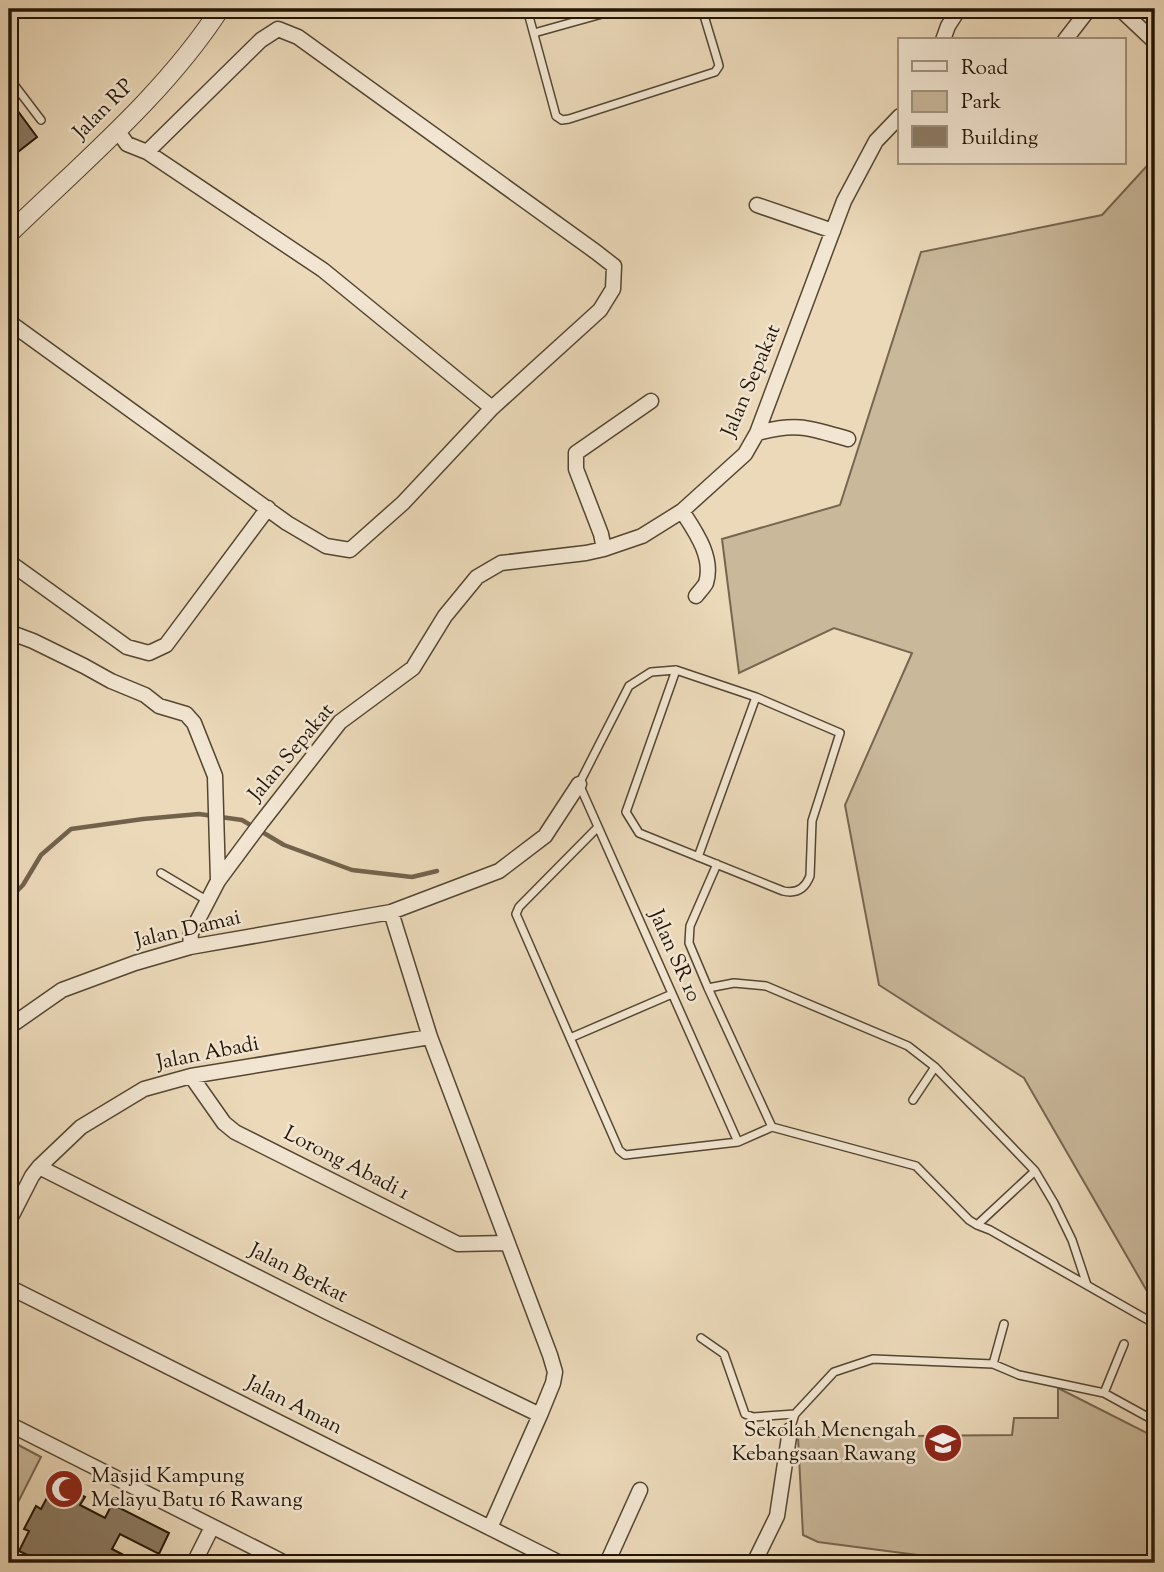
<svg xmlns="http://www.w3.org/2000/svg" width="1164" height="1572" font-family="'Sorts Mill Goudy',serif">
<style>
.green{fill:#c9b89a;stroke:#766650;stroke-width:2}
.lines{fill:none;stroke-linecap:round;stroke-linejoin:round}
.stream{stroke:#72624c;stroke-width:4.5}
.building{fill:#8b7b63;stroke:#221505;stroke-width:2}
.service-casing{stroke:#544632;stroke-width:10}
.minor-casing{stroke:#544632;stroke-width:17}
.tertiary-casing{stroke:#544632;stroke-width:20}
.service{stroke:#f2e6d2;stroke-width:7}
.minor{stroke:#f2e6d2;stroke-width:14}
.tertiary{stroke:#f2e6d2;stroke-width:18}
.labels{text-anchor:middle;dominant-baseline:central;stroke-width:5;stroke-linejoin:round;paint-order:stroke}
.street-label{font-size:21px;fill:#221505;stroke:#f2e6d2}
.poi-label{font-size:21px;fill:#221505;stroke:#f2e6d2;text-anchor:end}
</style>
<rect width="100%" height="100%" fill="#ebd9b9"/>
<filter id="stains"><feTurbulence type="fractalNoise" baseFrequency=".00286" numOctaves="4"/><feColorMatrix values="0 0 0 0 .2 0 0 0 0 .09 0 0 0 0 .02 0 0 0 .5 -.17"/></filter>
<radialGradient id="worn" r=".72"><stop offset=".6" stop-color="#630" stop-opacity="0"/><stop offset="1" stop-color="#630" stop-opacity=".3"/></radialGradient>
<!-- green -->
<path class="green" d="M1155,157V1305L1024,1078L879,985L845,805L912,653L834,628L739,673L722,539L840,505L921,252L1102,215Z
M1058,1388L1155,1437V1543L1142,1563H979L818,1542L803,1535L798,1437L1012,1435L1014,1418H1058Z
M9,1440L41,1457L9,1520Z"/>
<g class="lines">
<!-- stream -->
<path class="stream" d="M9,899L23,885L41,855L71,829L143,819L199,814L242,820L284,845L352,870L412,877L437,871"/>
</g>
<!-- building -->
<path class="building" d="M9,99L37,137L9,159Z
M51,1490L69,1500L73,1491L85,1497L80,1505L105,1518L112,1504L169,1533L159,1554L120,1534L112,1549L139,1563H36L38,1560L19,1551L29,1531L24,1529L36,1506L41,1509Z"/>
<g class="lines">
<!-- service casing -->
<g class="service-casing">
<path id="service" d="M527,9L556,116L562,120L569,119L715,72L719,66L718,62L702,9
M534,33L620,9
M9,78L41,120
M676,670L626,812L639,833L783,891C796,894 805,889 810,876L812,821L840,733L756,697L676,670L651,672L629,686L579,784L738,1142
M598,827L519,907L516,914L619,1150L625,1155L738,1142L772,1127L708,988L689,943L690,926L717,864
M698,857L756,697
M161,873L208,901
M708,988L734,983L766,986L908,1046L935,1067L1035,1171L977,1225L969,1220L916,1166L772,1127
M570,1038L672,994
M913,1100L935,1067
M1035,1171L1054,1203L1072,1240L1087,1285
M977,1225L990,1230L1155,1324
M701,1338L724,1354L745,1414L753,1417L795,1414
M993,1364L1004,1324
M1104,1393L1124,1344
M790,1430L795,1414L834,1372L873,1359L993,1364L1019,1375L1104,1393L1155,1421"/>
</g>
<!-- minor casing -->
<g class="minor-casing">
<path id="minor" d="M1120,9L1155,42
M943,40L948,26L959,9
M1065,40L1089,9
M147,152L323,270L492,408
M757,205L833,231
M9,322L287,523L326,546L350,550L403,503L492,408L600,310L613,289L614,266L596,252L298,37L278,29L261,40L147,152L127,144L117,130
M757,433C797,422 810,428 848,439
M682,511C695,531 714,557 706,583C704,587 699,592 696,596
M604,549L601,534L576,469V453L651,401
M9,562L127,647L149,653L166,645L268,508
M9,632L33,641L84,666L111,681L145,695L159,706L186,714L194,723L215,776L218,881
M391,912L430,1037L550,1355L555,1372L553,1383L540,1415L490,1528
M190,947L191,933L218,881L261,823L340,722L413,668L445,616L477,577L501,563L586,553L604,549L642,536L682,511L745,454L757,433L844,201L876,141L900,116
M9,1027L62,990L135,963L190,947L391,912L499,871L545,836L579,784
M191,1076L224,1123L235,1132L458,1244L507,1243
M39,1167L327,1312L540,1415
M9,1221L32,1176L39,1167L81,1127L144,1089L191,1076L430,1037
M9,1287L560,1563
M9,1424L285,1563
M194,1563L212,1527
M607,1563L640,1490
M754,1563L777,1516L790,1430"/>
</g>
<!-- tertiary casing -->
<g class="tertiary-casing">
<path id="tertiary" d="M9,234C82,163 165,94 220,9"/>
</g>
<!-- service -->
<use href="#service" class="service"/>
<!-- minor -->
<use href="#minor" class="minor"/>
<!-- tertiary -->
<use href="#tertiary" class="tertiary"/>
</g>
<!-- icons -->
<defs>
<g id="school-disc" transform="scale(2.0125)"><circle r="9.5" fill="#8f2418" stroke="#f2e6d2"/><path d="M0-5L7-2L0 1L-7-2ZM-4 1L0 2.5L4 1V4Q0 6-4 4Z" fill="#fff"/></g>
<g id="mosque-disc" transform="scale(2.0125)"><circle r="9.5" fill="#8f2418" stroke="#f2e6d2"/><path d="M3.5-4.9A6 6 0 1 0 3.5 4.9A5 5 0 1 1 3.5-4.9Z" fill="#fff"/></g>
</defs>
<g fill-rule="evenodd">
<use href="#school-disc" x="943" y="1443"/>
<use href="#mosque-disc" x="64" y="1489"/>
</g>
<g class="labels">
<!-- street labels -->
<g class="street-label">
<text transform="translate(104 110) rotate(-45)">Jalan RP</text>
<text transform="translate(752 381) rotate(-67)">Jalan Sepakat</text>
<text transform="translate(292 753) rotate(-50)">Jalan Sepakat</text>
<text transform="translate(188 930) rotate(-13)">Jalan Damai</text>
<text transform="translate(674 956) rotate(66)">Jalan SR 10</text>
<text transform="translate(208 1054) rotate(-11)">Jalan Abadi</text>
<text transform="translate(346 1164) rotate(27)">Lorong Abadi 1</text>
<text transform="translate(298 1274) rotate(27)">Jalan Berkat</text>
<text transform="translate(294 1406) rotate(27)">Jalan Aman</text>
</g>
<!-- poi labels -->
<g class="poi-label">
<text x="916" y="1431">Sekolah Menengah<tspan x="916" dy="24">Kebangsaan Rawang</tspan></text>
<text x="91" y="1477" text-anchor="start">Masjid Kampung<tspan x="91" dy="24">Melayu Batu 16 Rawang</tspan></text>
</g>
</g>
<!-- margin -->
<rect width="1164" height="1572" fill="none" stroke="#ebd9b9" stroke-width="35"/>
<rect x="10" y="10" width="1143" height="1551" fill="none" stroke="#221505" stroke-width="3.5"/>
<rect x="18" y="18" width="1129" height="1537" fill="none" stroke="#221505" stroke-width="2"/>
<!-- legend -->
<rect x="898" y="38" width="228" height="126" fill="#f2e6d2" stroke="#9f9280" stroke-width="2"/>
<rect x="912" y="61" width="35" height="10" fill="#f2e6d2" stroke="#9f9280" stroke-width="2"/>
<text x="961" y="74" font-size="21" fill="#221505">Road</text>
<rect x="912" y="91" width="35" height="21" fill="#c9b89a" stroke="#9f9280" stroke-width="2"/>
<text x="961" y="108" font-size="21" fill="#221505">Park</text>
<rect x="912" y="126" width="35" height="21" fill="#8b7b63" stroke="#9f9280" stroke-width="2"/>
<text x="961" y="144" font-size="21" fill="#221505">Building</text>
<rect width="100%" height="100%" filter="url(#stains)"/>
<rect width="100%" height="100%" fill="url(#worn)"/>
</svg>
